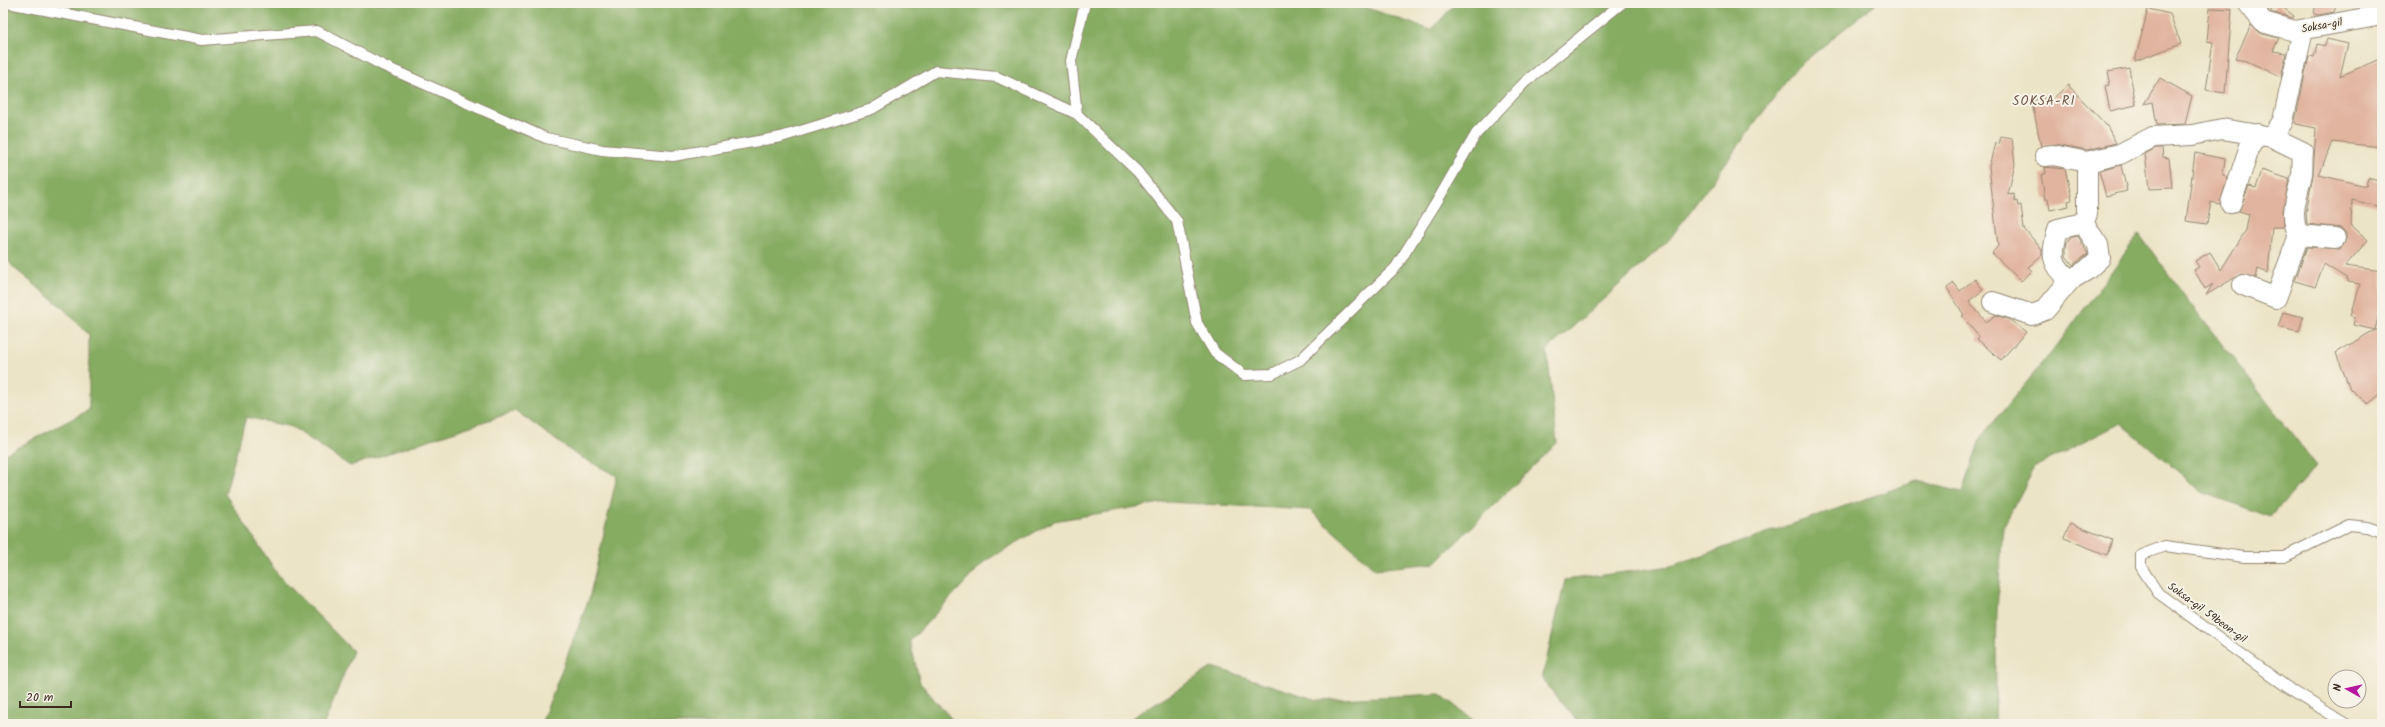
<svg xmlns="http://www.w3.org/2000/svg" width="2385" height="727" font-family="Kalam,sans-serif">
<style>
.forest{fill:#86ac62;stroke:#606b40}
.building{fill:#e1b49f}
.lines{fill:none;stroke-linecap:round;stroke-linejoin:round}
.service-casing{stroke:#948772;stroke-width:12}
.minor-casing{stroke:#948772;stroke-width:22}
.service{stroke:#fff;stroke-width:10}
.minor{stroke:#fff;stroke-width:20}
.labels{text-anchor:middle;dominant-baseline:central;stroke-width:4;stroke-linejoin:round;paint-order:stroke}
.street-label{font-size:11px;fill:#3b2a1e;stroke:#f7f3e8}
.quarter-label{font-size:13px;letter-spacing:1px;fill:#755a4b;stroke:#f7f3e8}
</style>
<rect width="100%" height="100%" fill="#f7f3e8"/>
<filter id="ink" filterUnits="userSpaceOnUse"><feTurbulence type="fractalNoise" baseFrequency=".025" numOctaves="2"/><feDisplacementMap in="SourceGraphic" scale="8" xChannelSelector="R" yChannelSelector="G"/><feConvolveMatrix kernelMatrix="1 2 1 2 8 2 1 2 1" color-interpolation-filters="sRGB"/></filter>
<filter id="wash" filterUnits="userSpaceOnUse"><feTurbulence type="fractalNoise" baseFrequency=".012" numOctaves="4" result="noise"/><feDisplacementMap in="SourceGraphic" scale="16" xChannelSelector="R" yChannelSelector="G"/><feGaussianBlur stdDeviation="0.9" result="paint"/><feColorMatrix in="noise" values="0 0 0 0 0 0 0 0 0 0 0 0 0 0 0 0 0 1.4 0 .05"/><feComposite in="paint" operator="in"/></filter>
<g filter="url(#wash)">
<rect width="100%" height="100%" fill="#ece4c6"/>
<!-- forest -->
<path class="forest" d="M3,3H1365V7L1431,30L1456,3H1876L1795,69L1669,240L1547,350L1557,443L1435,563L1375,569L1310,510L1167,502L1054,521L985,561L910,641L920,683L956,724H541L589,599L617,476L575,454L516,411L350,466L292,427L246,417L225,494L279,576L353,651L324,724H3V455L89,410V335L63,308L14,268L3,254Z
M2139,234L2189,302L2317,466L2271,517L2202,492L2121,423L2035,467L2003,527L1997,610L1995,724H1575L1578,722L1542,679L1565,580L1671,566L1917,481L1962,492L1981,437L2056,347Z
M1213,667L1317,700L1440,694L1478,724H1122Z"/>
<g id="blocks">
<!-- building -->
<path class="building" d="M2277,3L2294,16L2293,18L2270,12Z
M2316,3H2337L2334,12L2318,15L2314,14Z
M2210,8L2232,9L2225,93L2206,90L2213,42L2207,41Z
M2148,9L2170,14L2181,44L2135,61Z
M2251,25L2259,33L2279,38L2273,51L2286,53L2281,77L2247,61L2235,59Z
M2327,39L2348,44L2340,76L2382,58V147L2332,142L2319,175L2366,186L2368,178L2382,182V207L2352,200L2351,225L2368,240L2345,266L2382,271V302L2375,330L2353,325L2355,317L2351,316L2360,284L2348,282V279L2324,264L2315,287L2295,281L2307,247L2340,249L2346,239V233L2341,228L2307,224L2306,213L2313,175L2316,128L2296,124L2295,122L2309,56L2314,57L2317,44L2325,46Z
M2129,68L2136,105L2110,111L2105,86L2109,85L2108,82L2110,81L2108,72Z
M2160,78L2192,96L2185,124L2157,125L2153,102L2144,104Z
M2068,85L2107,126L2116,143L2087,150L2055,144L2041,146L2032,103L2042,95L2048,103Z
M2001,136L2012,138L2015,164L2008,195L2014,194L2015,202L2017,201L2018,206L2021,205L2024,229L2042,249V255L2028,267L2032,271L2021,281L1992,253L1998,246L1989,167L1995,143L1999,144Z
M2156,148H2162L2163,157L2169,158L2172,188L2149,189L2145,154Z
M2195,153L2225,159L2223,175L2228,177L2220,204L2211,202L2207,224L2186,221Z
M2121,165L2127,191L2106,196L2099,171Z
M2045,167L2065,169L2072,200L2068,201L2069,206L2050,210L2048,199H2045L2041,175L2046,173Z
M2262,170L2289,179L2283,211L2284,227H2272L2268,273L2258,269L2256,278L2241,274L2206,295L2213,284L2205,289L2194,270L2199,267L2195,261L2210,252L2221,270L2246,230L2249,214L2239,211L2249,186L2256,188Z
M2078,236L2088,254L2073,265L2066,256V247L2067,242L2072,237Z
M1975,279L1983,290L1969,301L1986,322L1996,315L2010,320L2026,332L2001,360L1977,339L1979,337L1962,316L1964,315L1947,288L1954,283L1960,291Z
M2283,312L2303,317L2299,332L2278,327Z
M2382,328V393L2368,404L2350,389L2336,353L2369,333Z
M2070,523L2112,540L2107,555L2064,538Z"/>
</g>
</g>
<g filter="url(#ink)">
<use href="#blocks" fill-opacity="0" stroke="#948772" stroke-width="1"/>
<g class="lines">
<!-- service casing -->
<g class="service-casing">
<path id="service" d="M8,3L202,40L317,31L384,66L546,138L602,150L673,156L781,137L872,109L936,71L997,77L1077,114L1071,61L1085,3
M1077,114L1137,171L1177,221L1197,323L1215,353L1244,375L1272,374L1300,360L1396,267L1436,203L1476,134L1525,82L1622,3
M2346,724L2287,687L2158,593L2141,567V555L2165,546L2244,557H2284L2349,525L2367,527L2382,532"/>
</g>
<!-- minor casing -->
<g class="minor-casing">
<path id="minor" d="M2248,3L2263,22L2295,31L2382,15
M2045,156L2053,155L2087,162
M2231,203L2250,146L2258,134
M2299,235L2335,238
M2070,280C2049,262 2052,254 2058,229L2083,223
M2243,285L2276,298L2299,235C2288,215 2298,195 2302,174C2303,167 2302,159 2303,152L2272,137
M1993,302L2032,315L2045,310L2070,280L2087,270L2100,258L2098,245L2083,223L2087,214V162L2120,154L2153,137L2192,135L2222,129L2272,137L2283,121L2303,30"/>
</g>
<!-- service -->
<use href="#service" class="service"/>
<!-- minor -->
<use href="#minor" class="minor"/>
</g>
</g>
<g class="labels">
<!-- street labels -->
<g class="street-label">
<text transform="translate(2322 26) rotate(-10)">Soksa-gil</text>
<text transform="translate(2207 613) rotate(36)">Soksa-gil 59beon-gil</text>
</g>
<!-- quarter labels -->
<g class="quarter-label">
<text x="2044" y="101">SOKSA-RI</text>
</g>
</g>
<!-- margin -->
<rect width="2385" height="727" fill="none" stroke="#f7f3e8" stroke-width="16"/>
<!-- north arrow -->
<g transform="translate(2347 689) rotate(278)"><circle r="19" fill="#f7f3e8" stroke="#aca397"/>
<path d="M0-3L7 15L0 10L-7 15Z" fill="#b5179e"/>
<text y="-6" font-size="11" font-weight="bold" text-anchor="middle" fill="#3b2a1e">N</text>
</g>
<!-- scale -->
<path d="M20 701v6h51v-6" fill="none" stroke="#3b2a1e" stroke-width="2"/>
<text x="26" y="701" font-size="12" fill="#3b2a1e" stroke="#f7f3e8" stroke-width="3" paint-order="stroke">20 m</text>
</svg>
